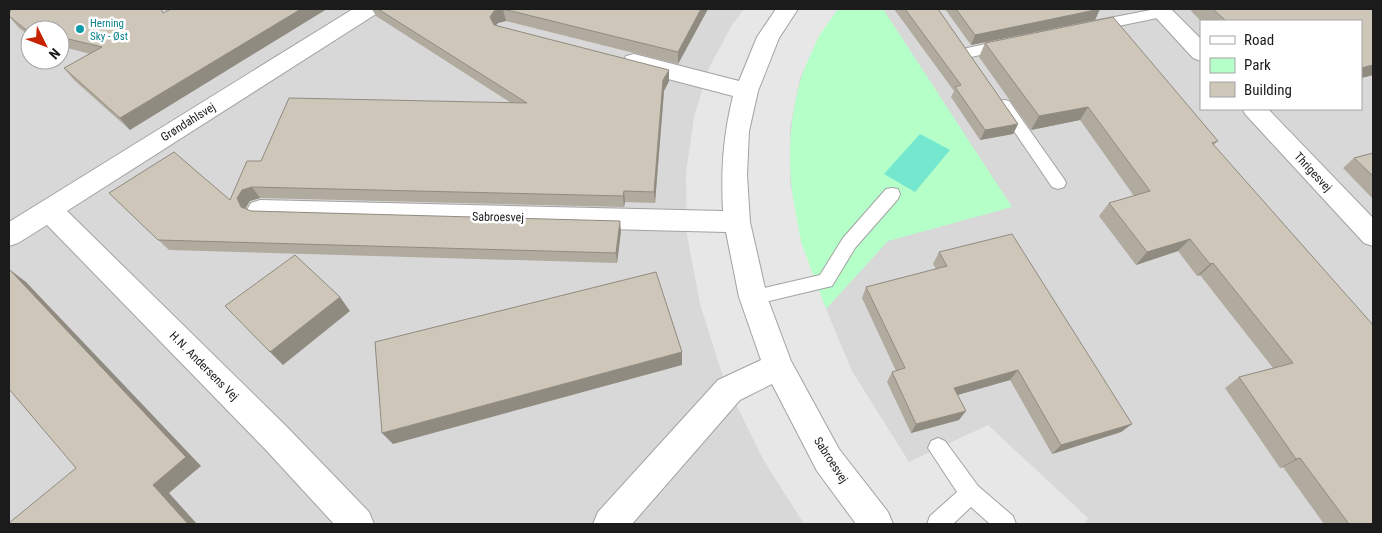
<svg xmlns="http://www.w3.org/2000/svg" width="1382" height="533" font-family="'Roboto Condensed',sans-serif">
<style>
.residential{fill:#d9d8d8;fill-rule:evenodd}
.park{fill:#b5ffc8}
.pitch{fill:#74e7cf}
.parking{fill:#e7e7e7}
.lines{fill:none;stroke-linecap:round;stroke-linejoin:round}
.service-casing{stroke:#a2a2a2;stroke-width:2}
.minor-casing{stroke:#a2a2a2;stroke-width:2}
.service{fill:#fff;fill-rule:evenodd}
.minor{fill:#fff;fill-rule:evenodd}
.wall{fill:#b1aa9e}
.shaded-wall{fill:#908b81}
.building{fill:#cec6b8;stroke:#908b81}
.culture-dot{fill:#0f9aa8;stroke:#fff;stroke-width:2}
.labels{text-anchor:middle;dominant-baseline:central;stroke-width:5;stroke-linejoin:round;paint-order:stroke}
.far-culture-label{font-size:11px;fill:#0d838f;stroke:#fff;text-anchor:start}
.street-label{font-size:12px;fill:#1b1b1b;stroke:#fff}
</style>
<rect width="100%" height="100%" fill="#eeecdf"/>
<!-- residential -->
<path class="residential" d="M9,9H1373V524H9ZM1201,21H1361V109H1201ZM30,30H60V60H30Z"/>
<!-- park -->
<path class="park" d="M838,9H883L1012,207L888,241L826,309C817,287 806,264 801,241C784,172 785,101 818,37C823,27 831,18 838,9Z"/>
<!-- pitch -->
<path class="pitch" d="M920,134L950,150L915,192L884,174Z"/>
<!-- parking -->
<path class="parking" d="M744,9H838L819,36L800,78L790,127V182L801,242L826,309L852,371L909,462L988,425L1088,518L1085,524H804L764,461L724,380L700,304L687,235L686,173L694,117L709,68L732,25Z"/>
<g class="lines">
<!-- service casing -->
<g class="service-casing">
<path id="service" d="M1156,9H1167L1169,12L1167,15L1162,17L1094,31L1089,29L1087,26L1089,23L1094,21Z
M1005,40L1010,42L1012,45L1010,48L967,58L962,56L960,53L962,50L967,48Z
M1004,100L1009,101L1064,179L1066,183L1064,187L1058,189L1052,187L999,109L996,105L999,101Z
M892,188L898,189L900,194L898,199L855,248L832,286L753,305L747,302L744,297L747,292L820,275L843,238L886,189Z
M938,438L945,441L978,486L1013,516L1016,524H990L971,507L953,524H927L930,516L957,492L928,448L931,441Z"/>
</g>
<!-- minor casing -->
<g class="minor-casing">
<path id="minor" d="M353,9H379L376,14L67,211L288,428L369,512L374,524H334L266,450L47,225L18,243L9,246V222Z
M776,9H798L779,38L758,91L749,131L747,175L750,222L767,297L791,361L839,449L888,512L893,524H856L817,471L772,384L740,400L632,524H593L598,512L718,380L761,360L739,297L726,232L260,220L251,217L247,210L251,203L260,200L723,211C721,169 723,137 733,96L626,68L623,62L626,56L634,54L739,81L757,37Z
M1148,9H1171L1201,39V61L1193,58Z
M1242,109H1268L1373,218V246L1364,243L1246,115Z"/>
</g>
<!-- service -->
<use href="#service" class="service"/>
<!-- minor -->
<use href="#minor" class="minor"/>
</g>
<!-- wall -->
<path class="wall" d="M162,9L130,130L74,80L64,68L90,54L60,46V30H30V36L19,28L9,16Z
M372,9H708L678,64L506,21L498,23L496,25L669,81L664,91L655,203L625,202L624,207L260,198L250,201L245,209L251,211L621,231L617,263L169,250L109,193L230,200L261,161L511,103L376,16Z
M894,9H938L1018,124L1013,134L980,140L951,97L954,91Z
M945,9H1100L1095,20L971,45Z
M1192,9H1373V75L1361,78V21H1201L1191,11Z
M985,43L1218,141L1214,145L1373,524H1324L1283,467L1280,468L1225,388L1239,377L1273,368L1200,275L1197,276L1178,251L1136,265L1099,216L1109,203L1134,196L1080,120L1031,130L979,57Z
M1373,153V199L1343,168L1354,158Z
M939,252L1132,424L1121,432L1052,454L1010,380L957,395L959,420L911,433L887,382L892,372L896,371L862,298L866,287L936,269L933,264Z"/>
<!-- shaded-wall -->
<path class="shaded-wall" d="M301,9H327L130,130L120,118Z
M503,9L506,21L498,23L493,29L490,17L494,11Z
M701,9H708L678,64V52Z
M1100,9L1095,20L971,45L975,35Z
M1373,65V75L1361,78V68Z
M669,70V81L664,91L655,203L654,192L663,80Z
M1088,107L1080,120L1031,130L1039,116Z
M1018,124L1013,134L980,140L985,130Z
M252,187L260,198L250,201L245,209L241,207L237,198L242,190Z
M624,191L625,202L624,207L623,196Z
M620,221L621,231L617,263L616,253Z
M1190,239L1178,251L1136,265L1147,252Z
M1213,263L1200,275L1197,276L1210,264Z
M9,269L26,282L201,466L169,493L197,524H188L153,485Z
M340,297L350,311L283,365L270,352Z
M682,352V365L393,444L382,433Z
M1018,370L1010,380L947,398L954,388Z
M966,411L959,420L911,433L916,424Z
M1132,424L1121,432L1052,454L1061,445Z
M1300,458L1283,467L1280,468L1296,459Z"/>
<!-- building -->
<path class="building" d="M11,9H161L163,13L171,9H301L120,118L64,68L102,47L60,37V30H30L25,29L9,16V14Z
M378,9H701L678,52L503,9L494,11L490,17L494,25L669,70L663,80L654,192L624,191L623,196L252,187L242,190L237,198L241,207L251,211L620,221L616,253L158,240L109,193L174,152L230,200L247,161H261L289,98L527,103Z
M905,9H938L1018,124L985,130L955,87L961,85Z
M956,9H1100L975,35Z
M1213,9H1373V65L1361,68V21H1226Z
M1113,17L1218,141L1212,143L1373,325V524H1349L1300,458L1296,459L1239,377L1293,363L1213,263L1210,264L1190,239L1147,252L1109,203L1150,191L1088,107L1039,116L985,43Z
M1373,153V176L1354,158Z
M1012,234L1132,424L1061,445L1018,370L954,388L966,411L916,424L892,372L905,368L866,287L947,266L939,252Z
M295,255L340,297L270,352L225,306Z
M9,269L186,457L153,485L188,524H9V523L76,468L9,389Z
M656,272L682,352L382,433L375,342Z"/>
<!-- markers -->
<circle class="culture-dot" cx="80" cy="29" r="5"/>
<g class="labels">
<!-- far-culture labels -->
<g class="far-culture-label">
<text x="90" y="23">Herning<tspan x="90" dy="13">Sky - Øst</tspan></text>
</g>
<!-- street labels -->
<g class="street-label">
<text transform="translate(188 122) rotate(-32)">Grøndahlsvej</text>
<text transform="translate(1313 172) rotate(47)">Thrigesvej</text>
<text transform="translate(498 217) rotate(1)">Sabroesvej</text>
<text transform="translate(204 366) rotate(45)">H.N. Andersens Vej</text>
<text transform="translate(831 460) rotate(57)">Sabroesvej</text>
</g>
</g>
<!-- border -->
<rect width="1382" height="533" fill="none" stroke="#1b1b1b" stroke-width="20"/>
<!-- legend -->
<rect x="1200" y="20" width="162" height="90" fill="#ffffff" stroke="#a4a4a4"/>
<rect x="1210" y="36" width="25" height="8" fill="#ffffff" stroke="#a4a4a4"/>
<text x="1244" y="45" font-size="15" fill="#1b1b1b">Road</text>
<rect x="1210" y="58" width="25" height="15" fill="#b5ffc8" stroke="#a4a4a4"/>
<text x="1244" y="70" font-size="15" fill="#1b1b1b">Park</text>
<rect x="1210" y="82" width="25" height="15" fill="#cec6b8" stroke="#a4a4a4"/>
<text x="1244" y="95" font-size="15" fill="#1b1b1b">Building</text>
<!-- north arrow -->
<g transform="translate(45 45) rotate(132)"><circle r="24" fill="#ffffff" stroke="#a4a4a4"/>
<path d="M0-4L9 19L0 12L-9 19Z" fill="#c62300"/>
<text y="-8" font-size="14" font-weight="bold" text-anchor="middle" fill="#1b1b1b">N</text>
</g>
</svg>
